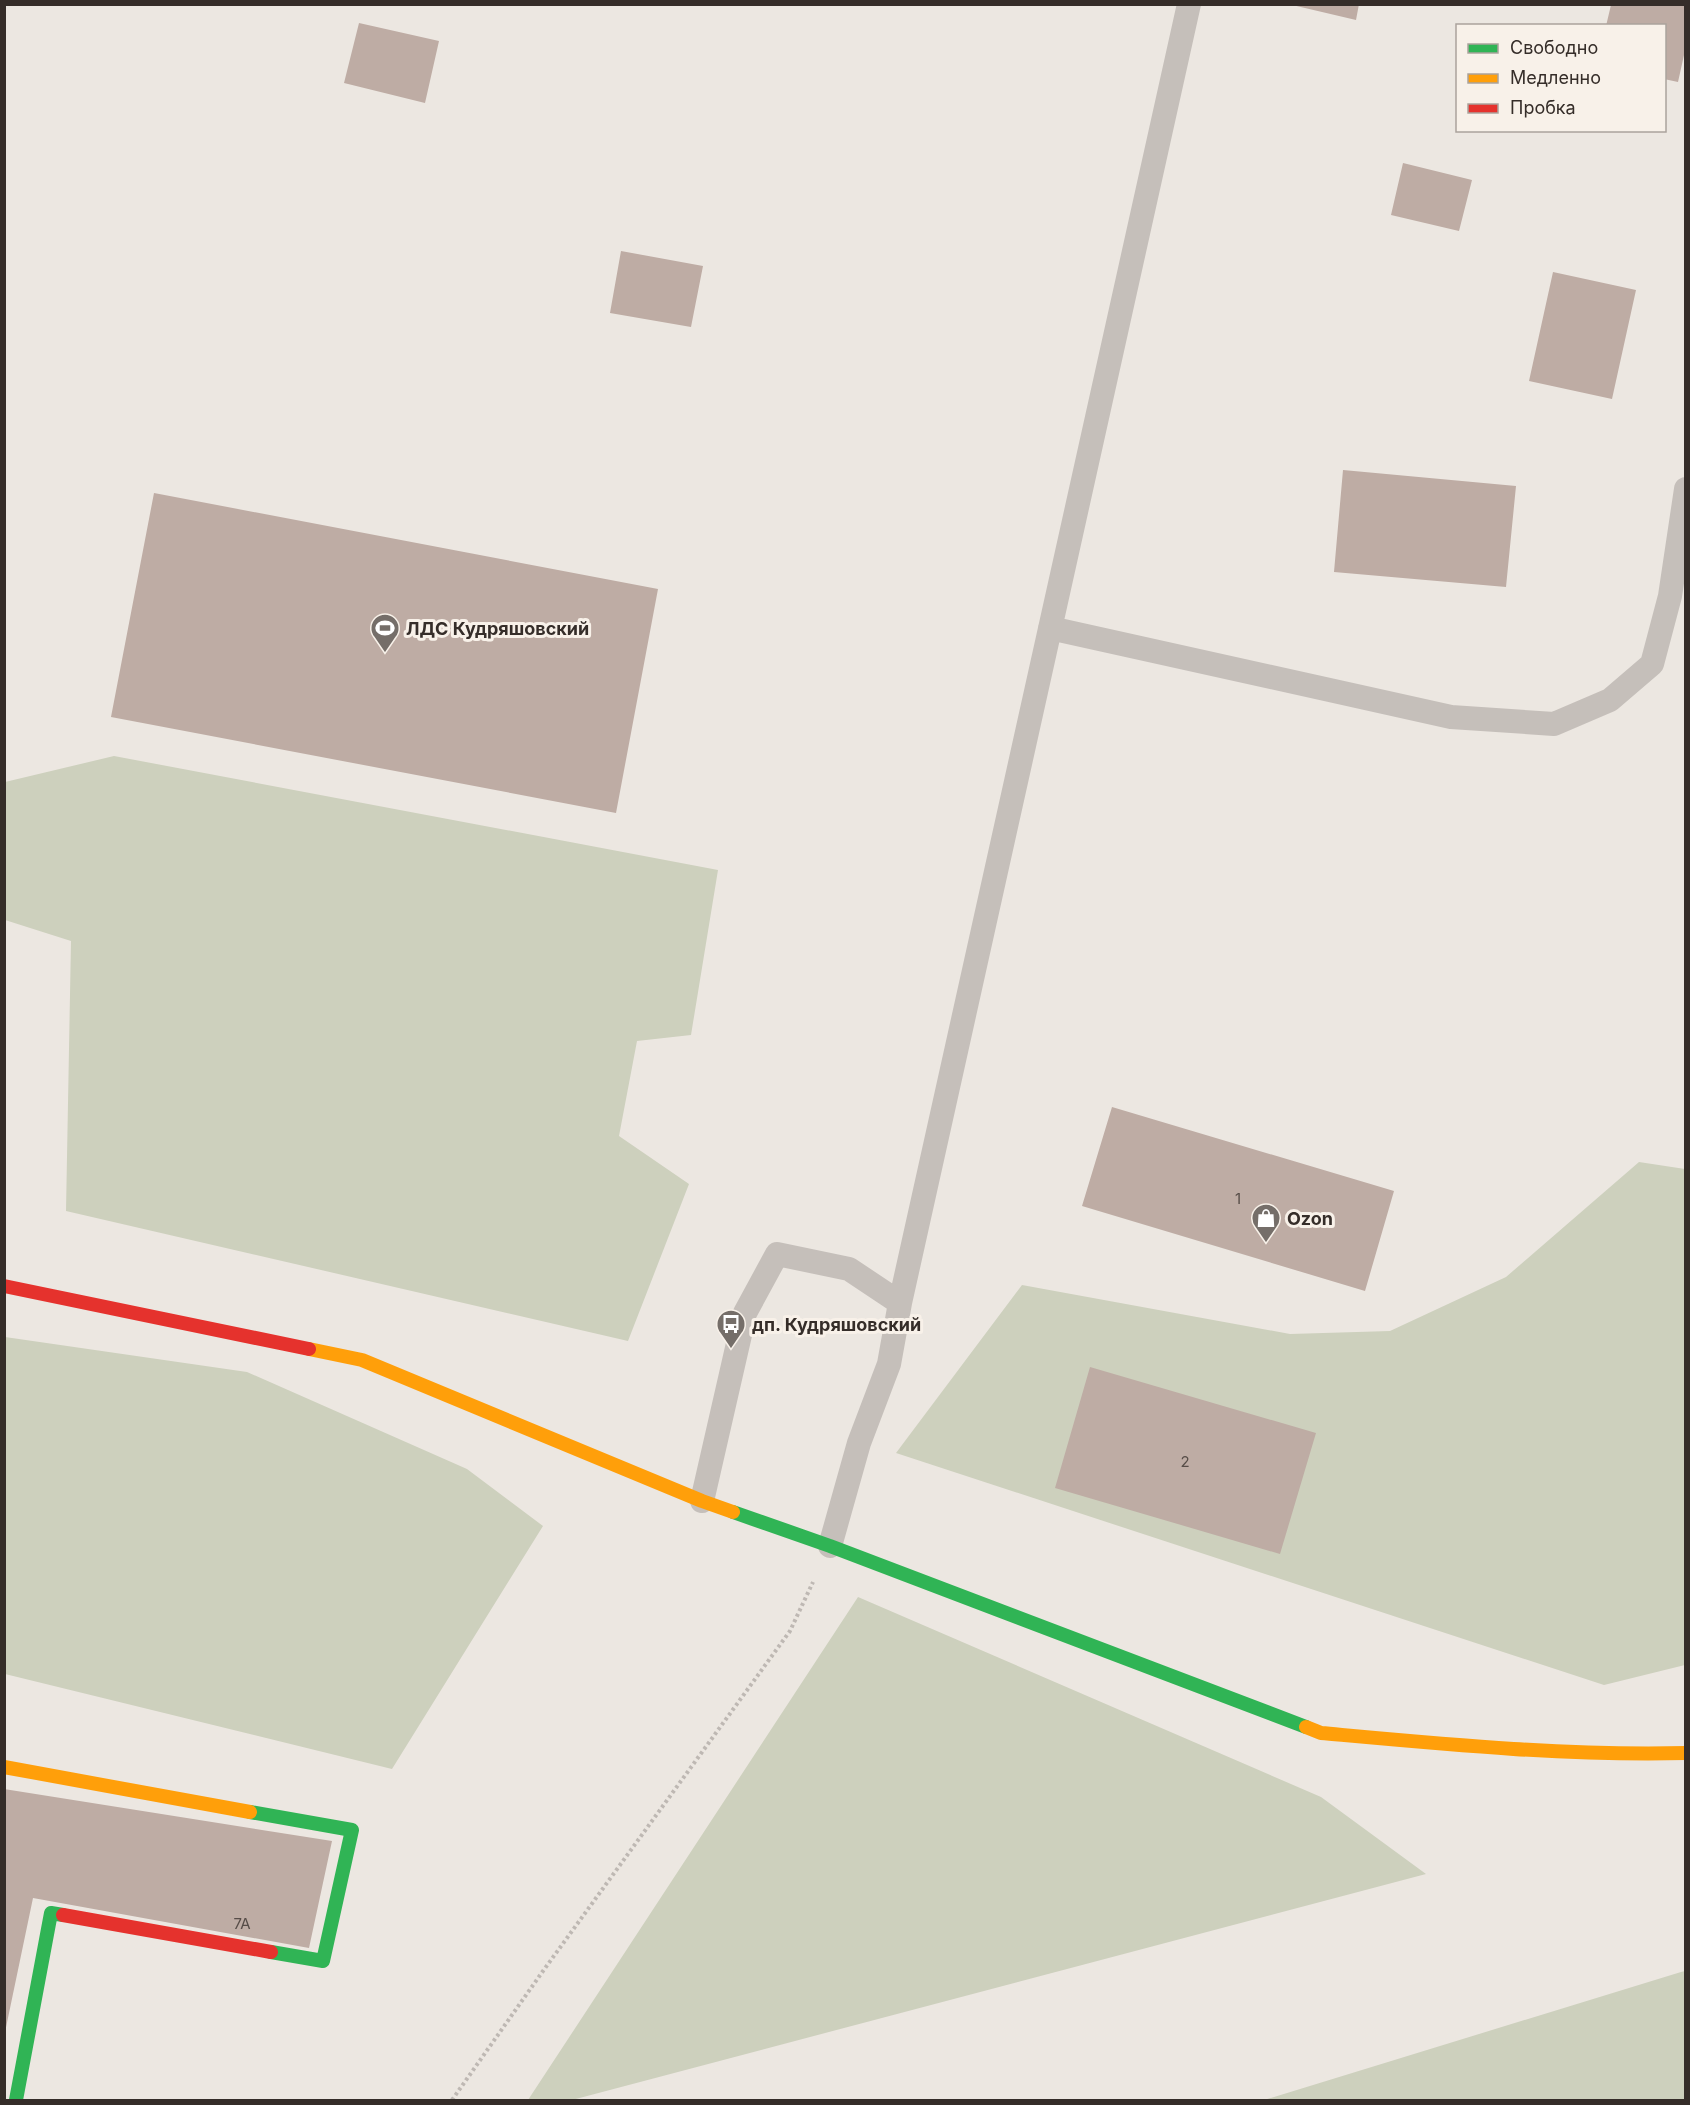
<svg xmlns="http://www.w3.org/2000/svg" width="1690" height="2105" font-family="Inter,sans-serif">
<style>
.green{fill:#cdd0bd}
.building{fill:#beaca4}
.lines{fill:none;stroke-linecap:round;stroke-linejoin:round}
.path{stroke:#beb8b3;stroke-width:4;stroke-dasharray:3 3;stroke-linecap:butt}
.lane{stroke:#c5bfba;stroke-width:24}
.fast{stroke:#30b455;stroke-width:14}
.slow{stroke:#ff9f0a;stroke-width:14}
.jam{stroke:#e5322d;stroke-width:14}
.labels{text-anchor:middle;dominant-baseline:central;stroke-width:6;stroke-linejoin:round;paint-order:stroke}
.number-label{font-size:15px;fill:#574d48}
.poi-label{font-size:18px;font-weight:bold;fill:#352d29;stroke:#f8f1e9;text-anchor:start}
</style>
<rect width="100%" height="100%" fill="#ece7e1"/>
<!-- green -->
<path class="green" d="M114,756L718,870L691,1035L637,1041L619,1136L689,1184L628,1341L66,1211L71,941L5,920V782Z
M1639,1162L1685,1169V1665L1604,1685L896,1453L1022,1285L1290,1334L1390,1331L1506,1277Z
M5,1337L247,1372L467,1469L543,1526L392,1769L5,1674Z
M858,1597L1321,1797L1426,1874L572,2100H528Z
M1685,1971V2100H1264L1681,1972Z"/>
<!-- building -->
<path class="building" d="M1288,4H1359L1356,20Z
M1611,5H1686V46L1678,82L1664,79V26H1606Z
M359,23L439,41L425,103L344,83Z
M1403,163L1472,180L1459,231L1391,215Z
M621,251L703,266L691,327L610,313Z
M1553,272L1636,290L1612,399L1529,381Z
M1343,470L1516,486L1506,587L1334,572Z
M154,493L658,589L616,813L111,717Z
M1112,1107L1394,1191L1365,1291L1082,1206Z
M1090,1367L1316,1433L1280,1554L1055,1488Z
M4,1789L332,1841L309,1948L33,1898L4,2037Z"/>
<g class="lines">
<!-- path -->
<path class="path" d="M452,2100L543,1971L790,1631L813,1582"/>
<!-- lane -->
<path class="lane" d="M1050,628L1451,717L1554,724L1610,700L1652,664L1670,596L1686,489
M900,1303L1189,4
M702,1501L745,1313L777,1254L849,1269L900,1303L889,1364L859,1443L830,1546"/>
<!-- fast -->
<path class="fast" d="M733,1512L830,1546L1306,1727
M250,1812L352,1830L323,1961L271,1952
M16,2100L51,1913L63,1915"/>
<!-- slow -->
<path class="slow" d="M309,1349L362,1360L702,1501L733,1512
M1306,1727L1321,1733C1442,1744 1564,1756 1686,1753
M4,1767L250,1812"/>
<!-- jam -->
<path class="jam" d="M4,1286L309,1349
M63,1915L271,1952"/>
</g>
<!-- icons -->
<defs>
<g id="stadium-pin" transform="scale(1.5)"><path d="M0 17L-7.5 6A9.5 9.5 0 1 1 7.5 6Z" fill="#756e69" stroke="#f8f1e9"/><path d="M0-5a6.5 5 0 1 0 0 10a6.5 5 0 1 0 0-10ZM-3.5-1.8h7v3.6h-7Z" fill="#fff"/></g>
<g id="shop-pin" transform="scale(1.5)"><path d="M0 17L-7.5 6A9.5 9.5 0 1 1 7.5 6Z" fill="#756e69" stroke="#f8f1e9"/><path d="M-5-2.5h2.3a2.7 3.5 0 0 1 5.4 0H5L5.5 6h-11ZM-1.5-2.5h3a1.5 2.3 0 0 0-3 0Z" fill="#fff"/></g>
<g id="bus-pin" transform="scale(1.5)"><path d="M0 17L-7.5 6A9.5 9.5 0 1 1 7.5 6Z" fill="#756e69" stroke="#f8f1e9"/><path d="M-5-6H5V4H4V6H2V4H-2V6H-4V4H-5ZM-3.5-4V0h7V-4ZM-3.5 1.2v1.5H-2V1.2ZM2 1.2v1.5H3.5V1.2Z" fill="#fff"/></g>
</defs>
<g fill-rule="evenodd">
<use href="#stadium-pin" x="385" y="628"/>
<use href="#shop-pin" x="1266" y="1218"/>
<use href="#bus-pin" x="731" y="1324"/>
</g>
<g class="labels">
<!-- number labels -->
<g class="number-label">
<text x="1238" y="1198">1</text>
<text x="1185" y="1461">2</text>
<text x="242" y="1923">7А</text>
</g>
<!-- poi labels -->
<g class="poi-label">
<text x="406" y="628">ЛДС Кудряшовский</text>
<text x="1287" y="1218">Ozon</text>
<text x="752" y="1324">дп. Кудряшовский</text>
</g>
</g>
<!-- border -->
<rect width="1690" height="2105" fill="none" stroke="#352d29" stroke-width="12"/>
<!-- legend -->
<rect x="1456" y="24" width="210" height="108" fill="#f8f1e9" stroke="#aaa39c" stroke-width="1.5"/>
<rect x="1468" y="44" width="30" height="9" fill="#30b455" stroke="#aaa39c" stroke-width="1.5"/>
<text x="1510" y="54" font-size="18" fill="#352d29">Свободно</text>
<rect x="1468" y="74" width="30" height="9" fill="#ff9f0a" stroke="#aaa39c" stroke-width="1.5"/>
<text x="1510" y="84" font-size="18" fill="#352d29">Медленно</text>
<rect x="1468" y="104" width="30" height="9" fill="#e5322d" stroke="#aaa39c" stroke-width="1.5"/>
<text x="1510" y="114" font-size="18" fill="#352d29">Пробка</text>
</svg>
